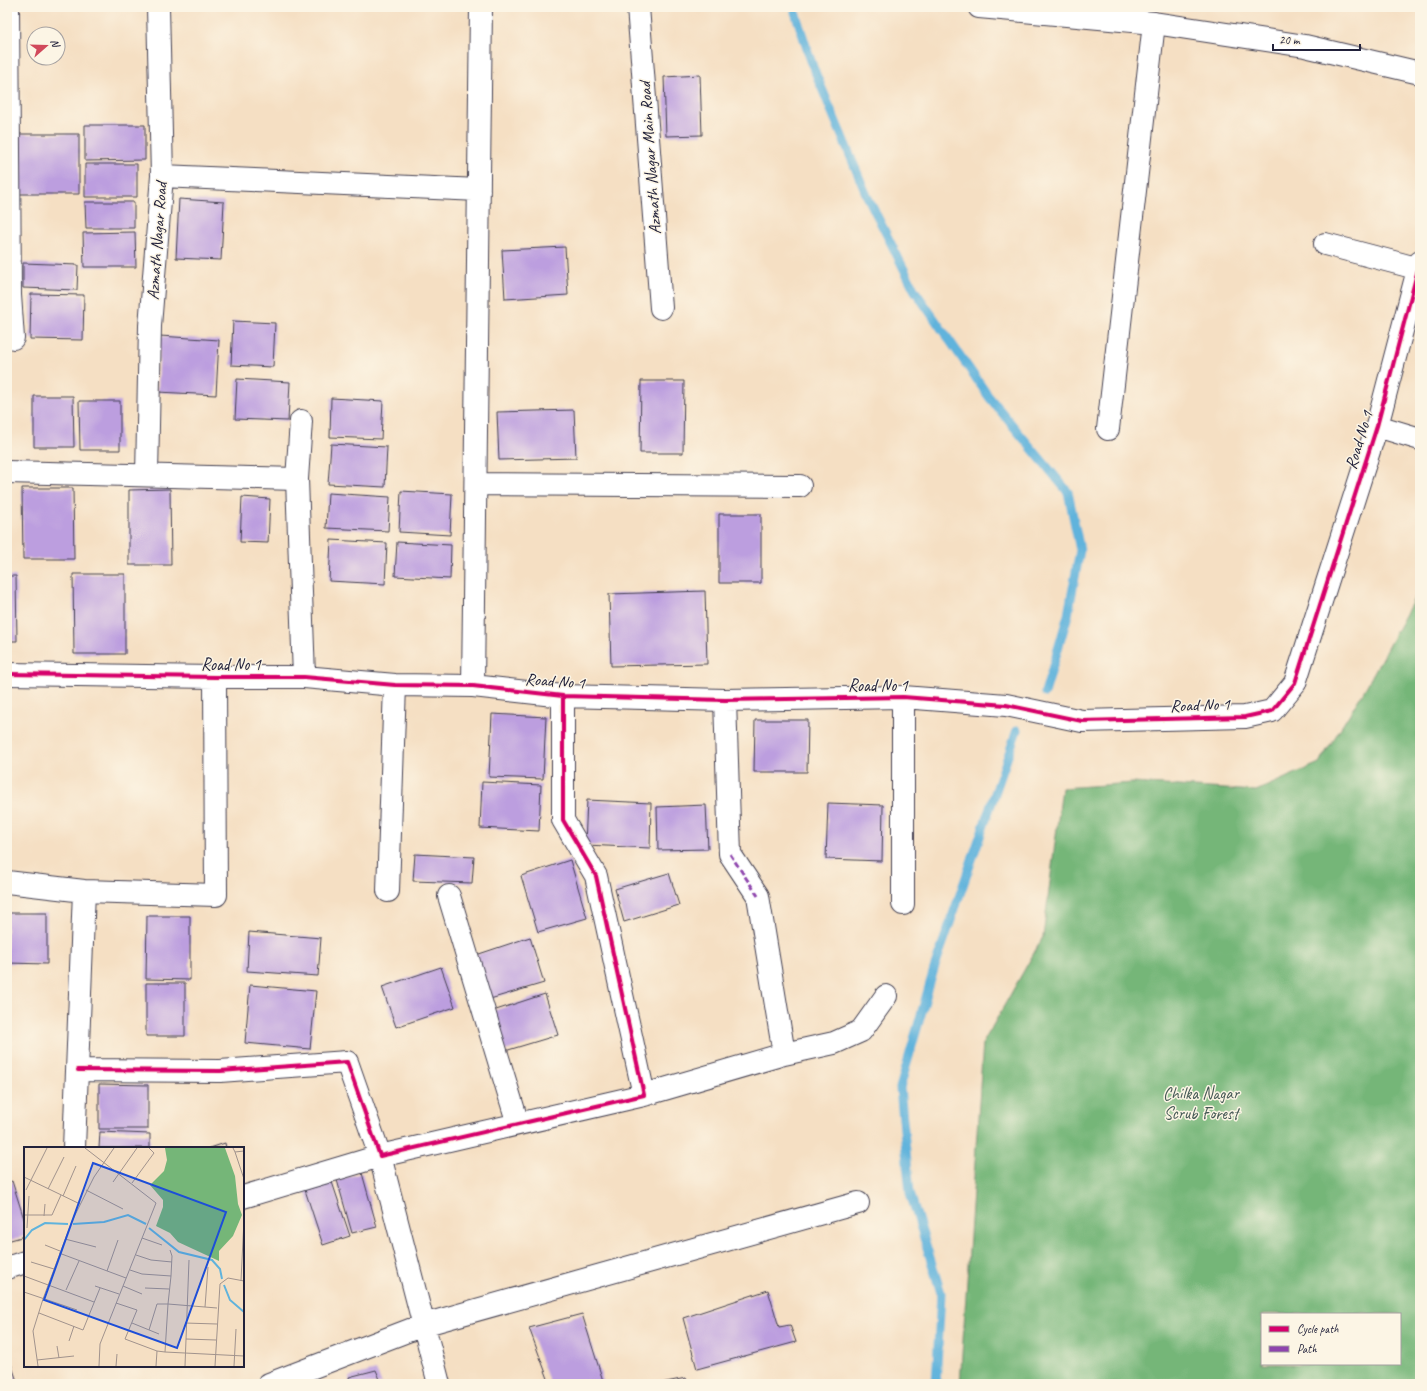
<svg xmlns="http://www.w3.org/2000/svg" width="1427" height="1391" font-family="Caveat,sans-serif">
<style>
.forest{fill:#75b678;stroke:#4c6c5a;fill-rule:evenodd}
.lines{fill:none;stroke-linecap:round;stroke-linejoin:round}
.stream{stroke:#60b3dc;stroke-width:9}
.building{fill:#bc9edf}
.minor-casing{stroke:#423e4f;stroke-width:24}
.minor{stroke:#fff;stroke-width:22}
.quiet{stroke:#8e44ad;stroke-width:3;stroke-dasharray:6 3;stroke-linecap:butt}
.cycleway-casing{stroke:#fcf5e5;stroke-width:6}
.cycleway{stroke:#d6006c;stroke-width:4}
.labels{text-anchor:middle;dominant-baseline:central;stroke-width:3;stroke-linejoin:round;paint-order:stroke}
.street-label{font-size:17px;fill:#22223b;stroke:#fcf5e5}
.park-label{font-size:17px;fill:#445854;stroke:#fcf5e5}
.inset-river{fill:none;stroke:#60b3dc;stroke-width:2}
.inset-road{fill:none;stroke:#a1938d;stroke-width:1}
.view{fill:#1d4ed8;fill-opacity:0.15;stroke:#1d4ed8;stroke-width:2}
.inset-edge{fill:none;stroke:#22223b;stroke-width:2}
</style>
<rect width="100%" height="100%" fill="#fcf5e5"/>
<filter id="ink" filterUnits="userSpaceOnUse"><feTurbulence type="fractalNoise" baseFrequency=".025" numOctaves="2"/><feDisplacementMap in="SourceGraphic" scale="8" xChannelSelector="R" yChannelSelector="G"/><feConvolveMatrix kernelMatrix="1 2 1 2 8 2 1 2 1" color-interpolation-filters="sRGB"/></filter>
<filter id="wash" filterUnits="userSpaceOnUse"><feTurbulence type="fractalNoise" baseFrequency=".012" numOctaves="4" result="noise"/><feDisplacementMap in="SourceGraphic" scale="16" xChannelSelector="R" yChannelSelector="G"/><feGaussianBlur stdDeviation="0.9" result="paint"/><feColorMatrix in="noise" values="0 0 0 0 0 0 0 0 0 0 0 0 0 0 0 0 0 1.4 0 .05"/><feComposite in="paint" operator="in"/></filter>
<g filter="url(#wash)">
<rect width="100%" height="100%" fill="#f5dfc3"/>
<!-- forest -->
<path class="forest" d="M1415,597L1420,600V1384H960L983,1043L1043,937L1062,788L1133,783L1256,791L1319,763L1365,689ZM1262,1314H1400V1364H1262Z"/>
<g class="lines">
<!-- stream -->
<path class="stream" d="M795,12L813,67L867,196L915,291L989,397L1068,492L1080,550L1068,615L1045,693
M936,1384L941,1293L910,1193L900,1088L934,969L1017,730"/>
</g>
<g id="blocks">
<!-- building -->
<path class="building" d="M700,75L702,135L666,136L664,77Z
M85,125H145V160L85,161Z
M19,134H79V194H19Z
M85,164H137V197H85Z
M179,199L224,202L221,260L176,258Z
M85,202H134V228H86Z
M135,232L136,267H84L83,233Z
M565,247L568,295L505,299L502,250Z
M23,263L78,265L77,290L23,288Z
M31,294L84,295L83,340L30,339Z
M233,321L275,323L273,367L231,365Z
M160,336L219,340L216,395L158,392Z
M237,379L290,382L288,421L235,419Z
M641,381H684L683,453H640Z
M34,396H73L74,447H34Z
M331,398L383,401L381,439L330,437Z
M79,401H120V450H80Z
M574,410L576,458L499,460L497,412Z
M331,444L387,447L385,487L328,484Z
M22,488H73L74,559H23Z
M170,489L171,565H129V490Z
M401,491L452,494L450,535L399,532Z
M328,493L390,497L388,531L326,528Z
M242,497L270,499L268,543L240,542Z
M719,514H761V583H719Z
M331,540L387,543L385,584L329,581Z
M397,542L451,545L450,579L395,576Z
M73,574H125V654H74Z
M7,576H16L17,641H7Z
M705,591L707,664L611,666L609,594Z
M492,714L546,717L543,779L489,777Z
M755,720H808L807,772H754Z
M482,782L541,785L539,831L480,828Z
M587,800L651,803L650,848L585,845Z
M828,803L883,805L882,861L826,859Z
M706,805L708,849L658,850L657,807Z
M415,854L474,857L472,883L413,881Z
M570,860L587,918L538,932L521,876Z
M669,873L679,905L624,922L615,889Z
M7,913H47V964L7,963Z
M147,916H190V980L146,979Z
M249,932L321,938L318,976L247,971Z
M530,937L544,983L490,999L476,955Z
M441,967L455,1007L396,1027L382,987Z
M146,983H185V1036H146Z
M250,985L316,991L310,1049L245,1043Z
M545,994L558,1035L505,1051L493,1011Z
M99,1084L148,1085V1129H99Z
M100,1132L150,1134V1148H99Z
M225,1143L226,1148H210Z
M362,1173L377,1227L352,1233L337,1180Z
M12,1181L25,1222V1236L7,1241V1183Z
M332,1182L350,1236L323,1245L305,1190Z
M768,1290L779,1327L790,1325L796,1342L697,1369L683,1318Z
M582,1314L604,1384H550L529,1328Z
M7,1352L18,1384H7Z
M376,1370L382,1384H350L349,1377Z
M686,1378L688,1384H661V1383Z"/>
</g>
</g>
<g filter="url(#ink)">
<use href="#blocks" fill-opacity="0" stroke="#423e4f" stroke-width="1"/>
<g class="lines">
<!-- minor casing -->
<g class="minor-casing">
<path id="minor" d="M8,7L10,295L13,338
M638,7L661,308
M979,7L1154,23L1305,46L1420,73
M162,176L479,190
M1325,244L1420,269
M301,421L297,479L304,677
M1377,426L1420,439
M1108,429L1154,23
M7,472L297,479
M147,475L150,326L162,176L158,7
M476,484L800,486
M7,674L215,677H304L395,685L473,686L563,696L725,700L903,697L1006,705L1082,721L1245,717L1272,711L1295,683L1377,426L1420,262
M473,686L481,7
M903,697V904
M725,700L730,854L758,896L784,1054
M7,882L84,891L216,895L215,677
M388,891L395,685
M449,896L518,1124
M78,1070L220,1071L347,1062L380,1156L644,1095L596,876L563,820V696
M644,1095L784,1054L834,1043L861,1031L886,996
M74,1148L84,891
M243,1197L380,1156L439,1384
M7,1268L25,1262
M269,1384L423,1325L858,1203"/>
</g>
<!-- minor -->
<use href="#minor" class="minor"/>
<!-- quiet -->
<path class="quiet" d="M730,854L758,896"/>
<!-- cycleway casing -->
<g class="cycleway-casing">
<path id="cycleway" d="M7,674L215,677H304L395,685L473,686L563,696L725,700L903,697L1006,705L1082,721L1245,717L1272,711L1295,683L1377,426L1420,262
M78,1070L220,1071L347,1062L380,1156L644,1095L596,876L563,820V696"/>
</g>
<!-- cycleway -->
<use href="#cycleway" class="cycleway"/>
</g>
</g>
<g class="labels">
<!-- street labels -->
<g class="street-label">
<text transform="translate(650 158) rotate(-94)">Azmath Nagar Main Road</text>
<text transform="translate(157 241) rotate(-86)">Azmath Nagar Road</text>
<text transform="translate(1359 440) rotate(-73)">Road No 1</text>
<text x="231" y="664">Road No 1</text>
<text transform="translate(555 681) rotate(4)">Road No 1</text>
<text x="878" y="685">Road No 1</text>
<text transform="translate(1200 705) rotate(-2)">Road No 1</text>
</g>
<!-- park labels -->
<g class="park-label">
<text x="1201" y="1093">Chilka Nagar<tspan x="1201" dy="20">Scrub Forest</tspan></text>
</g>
</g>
<!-- overview -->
<g transform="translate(24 1147)">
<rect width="220" height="220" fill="#f5dfc3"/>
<path d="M141,1H201L211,29L214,57L218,68L209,89L195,104V114L154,95L146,86L132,79L139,60V53L126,38L140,24L143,13Z" fill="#75b678"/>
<path class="inset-river" d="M49,77L80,75L104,68L122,77M125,81L155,105L188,113L196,122L198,132M0,93L8,83L21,76L44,77M200,138L206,153L220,165"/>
<path class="inset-road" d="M61,1L132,56L76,197L75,219M209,1L211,5L220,4M211,5L220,32M0,30L56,57M89,35L113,1M108,36L130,6L125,1M24,42L40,10M2,43L23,1M62,43L99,62M39,49L52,19M0,68H28L37,48M20,69L21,57M3,81L5,49M118,91L138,98M41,92L72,100M21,98L36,104M146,103L148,109L147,129M35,106L102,131M112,108L127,113L148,115M7,115L30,122M106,123L118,127L147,129L144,157H133L125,183M83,124L94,93M0,129L70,155M217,134L220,72M71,139L95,147M99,139L118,147M121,141L145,142M42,143L55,114M0,145L53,163M92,156L113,163L101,192L133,204L141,205L144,157L193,161M181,160L184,120M15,166L59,183L76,141M108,176L135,187M161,176L193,177M162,192L192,193M45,194L50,179M33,199L35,211M141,205L220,209M13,213L50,209M14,219L9,184L19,152L48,74L70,30L90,1M92,219L93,207M132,219L133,204M161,219L165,113M191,219L196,137L204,131L220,134M210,219L212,182"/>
<path class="view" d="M69,16L202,65L153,201L20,153Z"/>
<rect width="220" height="220" class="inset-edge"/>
</g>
<!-- margin -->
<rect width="1427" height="1391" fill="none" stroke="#fcf5e5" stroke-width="24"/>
<!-- legend -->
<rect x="1261" y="1313" width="140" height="52" fill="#fcf5e5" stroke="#a5a1a1"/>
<rect x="1269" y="1326" width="20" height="6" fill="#d6006c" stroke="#a5a1a1"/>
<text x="1297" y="1333" font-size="12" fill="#22223b">Cycle path</text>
<rect x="1269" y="1346" width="20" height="6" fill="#8e44ad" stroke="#a5a1a1"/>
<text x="1297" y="1353" font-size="12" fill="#22223b">Path</text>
<!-- north arrow -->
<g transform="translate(46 46) rotate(70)"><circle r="19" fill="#fcf5e5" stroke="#a5a1a1"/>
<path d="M0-3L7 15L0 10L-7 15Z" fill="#d1495b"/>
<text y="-6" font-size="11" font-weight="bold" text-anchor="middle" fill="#22223b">N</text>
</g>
<!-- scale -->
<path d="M1273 44v6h87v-6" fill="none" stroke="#22223b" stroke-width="2"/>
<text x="1279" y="44" font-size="12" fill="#22223b" stroke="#fcf5e5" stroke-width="3" paint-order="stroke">20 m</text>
</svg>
